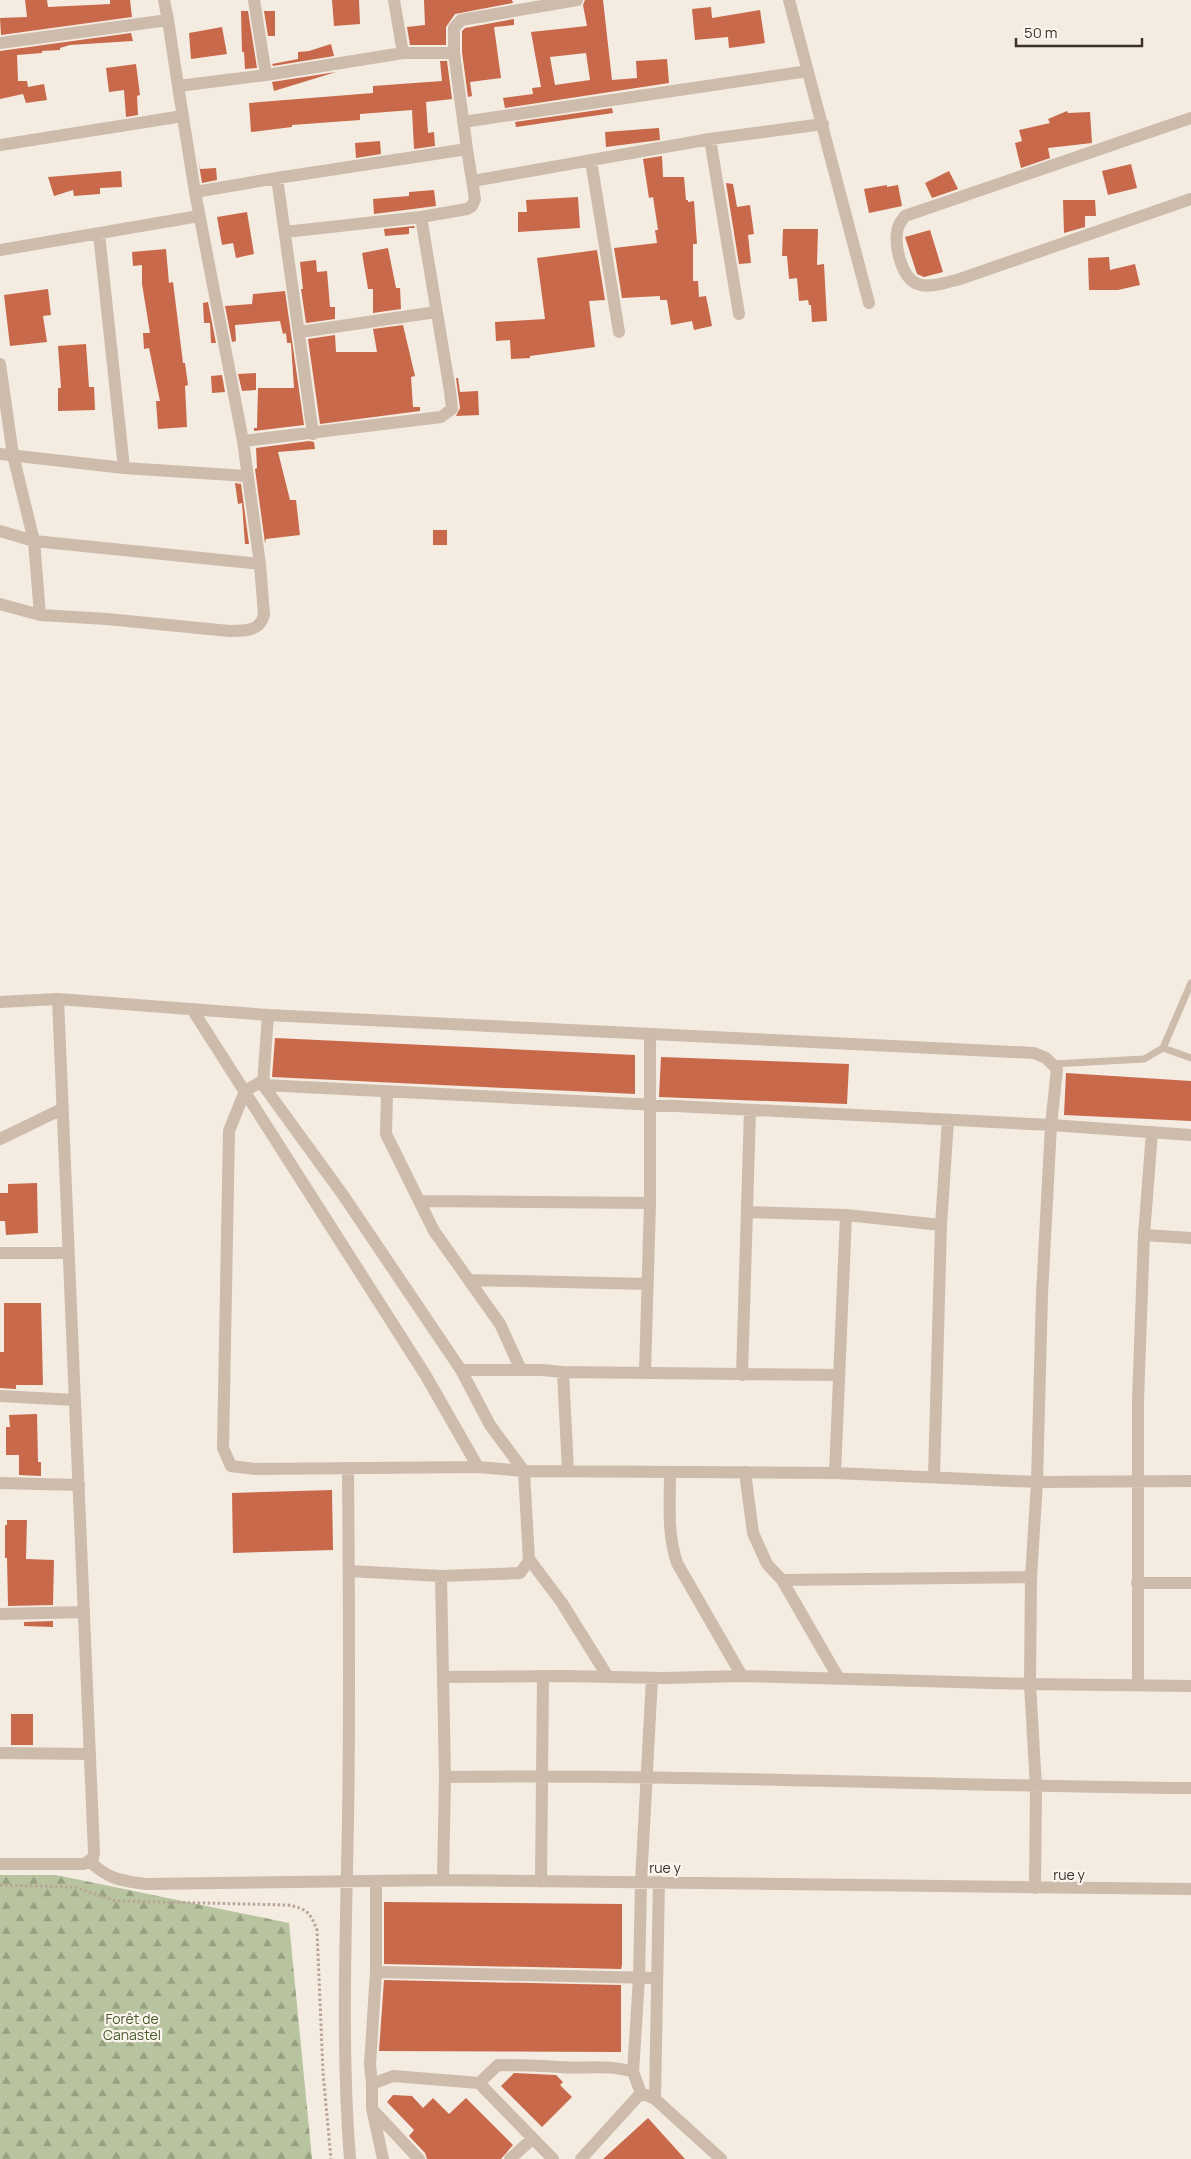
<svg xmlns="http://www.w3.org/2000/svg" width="1191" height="2159" font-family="Manrope,sans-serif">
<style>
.forest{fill:url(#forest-firs)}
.building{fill:#c8694b;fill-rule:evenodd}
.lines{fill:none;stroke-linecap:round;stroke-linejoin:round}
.path{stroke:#b9a596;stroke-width:3;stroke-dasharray:2.5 2.5;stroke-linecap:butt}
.service{stroke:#cdbbac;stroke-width:7}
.minor{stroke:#cdbbac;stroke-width:12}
.tertiary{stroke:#cdbbac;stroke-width:12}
.labels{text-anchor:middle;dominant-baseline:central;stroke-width:4.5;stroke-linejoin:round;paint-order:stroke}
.street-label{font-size:14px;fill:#3b302b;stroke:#fbf5ee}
.park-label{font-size:14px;fill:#4a5a2e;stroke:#fbf5ee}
</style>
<defs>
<pattern id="forest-firs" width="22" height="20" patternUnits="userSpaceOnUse" patternTransform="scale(1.25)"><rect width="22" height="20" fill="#b8c4a0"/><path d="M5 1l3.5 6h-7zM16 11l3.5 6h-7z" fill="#97a083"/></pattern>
</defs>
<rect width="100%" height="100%" fill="#f4ebe1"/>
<!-- forest -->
<path class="forest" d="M0,1875H56L289,1923L312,2159H0Z"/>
<!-- building -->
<path class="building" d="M25,0H47L48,7L110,4V0H130L132,17L1,35L0,18L27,17Z
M332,0H359L360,24L334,26Z
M424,0H512L513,3L455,14L446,27V45H410L407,27L425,25Z
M585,0H603L612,80L637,78L636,61L667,59L669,83L505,108L503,98L533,94L532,88L541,87L531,32L587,26L583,5ZM586,53L590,80L555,85L550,57Z
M711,7L712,18L760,10L765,43L729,48L728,37L695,40L692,9Z
M241,11H248L257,68L245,69L244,52H242Z
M264,11H275V36H268Z
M514,19V25L494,27L501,78L470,82L472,96L468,97L462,52V31L465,28Z
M222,27L227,54L191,59L189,33Z
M131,33L133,41L70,45L60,48V50L42,51V53L17,55L18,81H27L28,87L44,84L47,100L26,103L23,94L0,99V51Z
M331,44L334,56L273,66L272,64L298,59V52L309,51Z
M440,61H447L452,99L426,102L428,133L434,132L435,146L414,149L412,110L360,114V120L292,125V127L251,132L249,103L373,93V86L442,81Z
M136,64L140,95L137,96L138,115L126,117L124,90L109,92L106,68Z
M336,72L274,91L272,82Z
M612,108L613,113L516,127L515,122Z
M1067,111L1068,113L1090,112L1092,143L1048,148L1050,158L1021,168L1015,143L1022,141L1019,130L1050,123L1048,119Z
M659,128L660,140L606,147L605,132Z
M380,141L381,154L356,158L355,143Z
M662,156L663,177H684L686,200H688V202L694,201L697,244H693V281H698L699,297L706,296L712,326L694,330L692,321L671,325L667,300H660V296L622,298L614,248L657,243L655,230H658L653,197L649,198L643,159Z
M198,158L200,169L216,168L217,180L202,183Z
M1131,164L1137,188L1108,195L1102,171Z
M121,171L122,187L100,188V194L74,196L73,190L54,196L48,177Z
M949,171L958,189L932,198L925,183Z
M726,183L733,184L737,207L750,205L754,234L748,235L751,263L739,264Z
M887,185V187L898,185L902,206L869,213L864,189Z
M434,190L436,206L374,214L373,199L409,196V192Z
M578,197L580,228L518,232V212H527L526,200Z
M1063,200H1095L1096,216H1085V227L1064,233Z
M247,212L254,254L236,258L233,243L222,245L217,217Z
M414,226L415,228H409V234L385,236L384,229Z
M783,229H818L817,265L824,264L827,321L812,322L811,305H809L808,300L799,301L797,278L789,279L787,256H782Z
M930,230L943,272L924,277L917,274L905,237Z
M388,248L396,288H400L401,309L373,313V289H368L362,253Z
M166,249L169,283L173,282L183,363H185L188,385L185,386L187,427L158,429L156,401H160L149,348L144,349L143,333H150L142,284V265L133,266L132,252Z
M597,250L605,300L589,301L595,347L530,356V358L511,359L510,340L496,341L495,322L545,319L537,258Z
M1109,257L1110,270L1135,264L1140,285L1118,290H1089L1088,258Z
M316,260L317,272L327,271L330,307H335V319L306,323L301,289H303L300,262Z
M48,289L51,315L43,316L47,342L10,346L4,295Z
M285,291L304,425L254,431V428H257L258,388H294L291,343H287L286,333L283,334L280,321L235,325L236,341L232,342L225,306L252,304L253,294Z
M208,302L216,343H211L210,323H204L203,303Z
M403,325L415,376L411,377L413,407H420V411L320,424L308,339L335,335L336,352H377L373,329Z
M86,344L89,387H94L95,410L58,411V388H61L58,346Z
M256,373V390L242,391L238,374Z
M222,375L225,392L212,393L211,376Z
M456,378H458L460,392L478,391L479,415L456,416L460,408Z
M309,441L314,442L315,449L278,452L290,500H296L300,535L266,539L265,543L255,469L257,468L256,448Z
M235,483L241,484L249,544H245L242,503L238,504Z
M433,530H447V545H433Z
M275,1038L635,1055V1094L272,1077Z
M661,1057L849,1064L847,1104L659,1097Z
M1066,1073L1191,1081V1121L1064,1115Z
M37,1183L38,1233L6,1235L5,1221H0V1193H8V1184Z
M4,1303H41L43,1385H16V1389L0,1388V1352H4Z
M37,1414L38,1462H41V1476L19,1475V1455H6V1427H10L9,1415Z
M332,1490L333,1550L233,1553L232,1493Z
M7,1520H27L26,1559L54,1560L53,1605L8,1606L7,1558H5V1525H7Z
M53,1621V1627L24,1626V1622Z
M11,1714H33V1745H11Z
M384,1902L622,1904V1965L621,1969L384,1964Z
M384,1980L621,1985V2052L379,2051Z
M514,2073L556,2075L563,2082L560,2085L572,2097L542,2127L501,2086Z
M393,2095L412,2096L423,2108L433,2098L449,2114L466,2098L513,2145L501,2159H427L425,2153L409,2136L414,2130L387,2102Z
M648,2118L685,2159H603Z"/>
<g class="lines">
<!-- path -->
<path class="path" d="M0,1885L74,1887L116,1901L288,1905C307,1909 310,1912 317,1930L323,2073L331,2159"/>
<!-- service -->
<path class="service" d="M1163,1048L1191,1058
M1053,1064L1144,1059L1163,1048L1191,983"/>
<!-- minor -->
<path class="minor" d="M164,0L168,20
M394,0L403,53H454L467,149
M789,0L869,303
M0,43L168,20L178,86
M454,53V28L461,20L577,0
M266,75L403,53
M1191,118L905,216C901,221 897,226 897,233C895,248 902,279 918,284C929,289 948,282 960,279L1191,199
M463,122L808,71
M710,139L739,314
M0,145L183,116
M591,161L619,332
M277,178L313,434
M473,181L710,139L823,124
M195,192L277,178L467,149L475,199L472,206L467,209L421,217L285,232
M99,234L124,468
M0,250L199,216
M300,332L436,312
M0,364L13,455L34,541L40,615
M243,441L441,417L452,409L450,391L421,217
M0,454L124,468L247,476
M0,531L34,541L260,564L243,441L195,192L178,86L266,75L254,0
M0,604L40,615L107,619L229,631C243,631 260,632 264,615L260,564
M192,1009L426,1376L478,1467
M268,1015L263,1085L343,1195L461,1370L490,1425L524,1471L529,1561L520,1573L441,1576L349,1571
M264,1080L245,1091L229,1131L223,1448L231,1466L255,1469L478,1467L524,1471L835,1473L1037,1482L1191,1481
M263,1085L1051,1125L1042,1294L1037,1482L1031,1577L1030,1684L1036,1787L1035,1888
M387,1092L386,1134L434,1231L500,1324L521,1370
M0,1139L62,1109
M420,1201L650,1203
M747,1212L846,1215L941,1225
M1144,1235L1191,1238
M0,1253H69
M469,1280L648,1284
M461,1370H542L563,1372L839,1375
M563,1372L568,1471
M645,1372L650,1203V1034
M742,1375L750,1110
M0,1396L75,1400
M348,1469C349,1586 350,1703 348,1820C346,1933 341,2046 350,2159
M670,1472C670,1503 667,1533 677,1563L742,1676
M745,1472L753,1533L767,1564L782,1580L838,1677
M835,1473L846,1215
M934,1477L941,1225L948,1120
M0,1483L79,1485
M529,1559L562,1603L608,1677
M441,1576L445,1777L443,1880L1191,1889
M782,1580L1031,1577
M1137,1583H1191
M0,1614L84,1612
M444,1677L563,1676L664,1678L742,1676L1030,1684L1191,1686
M1138,1685V1400L1144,1235L1152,1132
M0,1753L90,1754
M445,1777C694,1774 942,1786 1191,1788
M90,1862C111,1880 119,1880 145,1884L443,1880
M0,1864H84L93,1858L94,1853L58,999
M541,1882L543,1676
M376,1972L657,1978
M633,2072L639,1978L641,1882L652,1678
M479,2083L553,2159
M372,2084L370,2064L376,1972V1881
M655,2099L659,1882
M373,2110L419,2159
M383,2159L372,2108V2084L393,2076L479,2083L498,2065C519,2065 539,2066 560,2067C585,2069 610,2064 633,2072L641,2093L655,2099L721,2159
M510,2159L532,2139
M581,2159L641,2093"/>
<!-- tertiary -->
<path class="tertiary" d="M0,1002L58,999L268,1015L1034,1053L1046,1058L1057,1069L1051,1125L1191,1135"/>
</g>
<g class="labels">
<!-- street labels -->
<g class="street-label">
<text x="665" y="1867">rue y</text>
<text x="1069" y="1874">rue y</text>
</g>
<!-- park labels -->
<g class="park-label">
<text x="132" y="2018">Forêt de<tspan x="132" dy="16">Canastel</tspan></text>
</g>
</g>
<!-- scale -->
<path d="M1016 38v8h126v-8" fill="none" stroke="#3b302b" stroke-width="2.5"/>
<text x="1024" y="38" font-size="15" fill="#3b302b" stroke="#fbf5ee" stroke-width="4" paint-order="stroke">50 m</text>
</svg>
